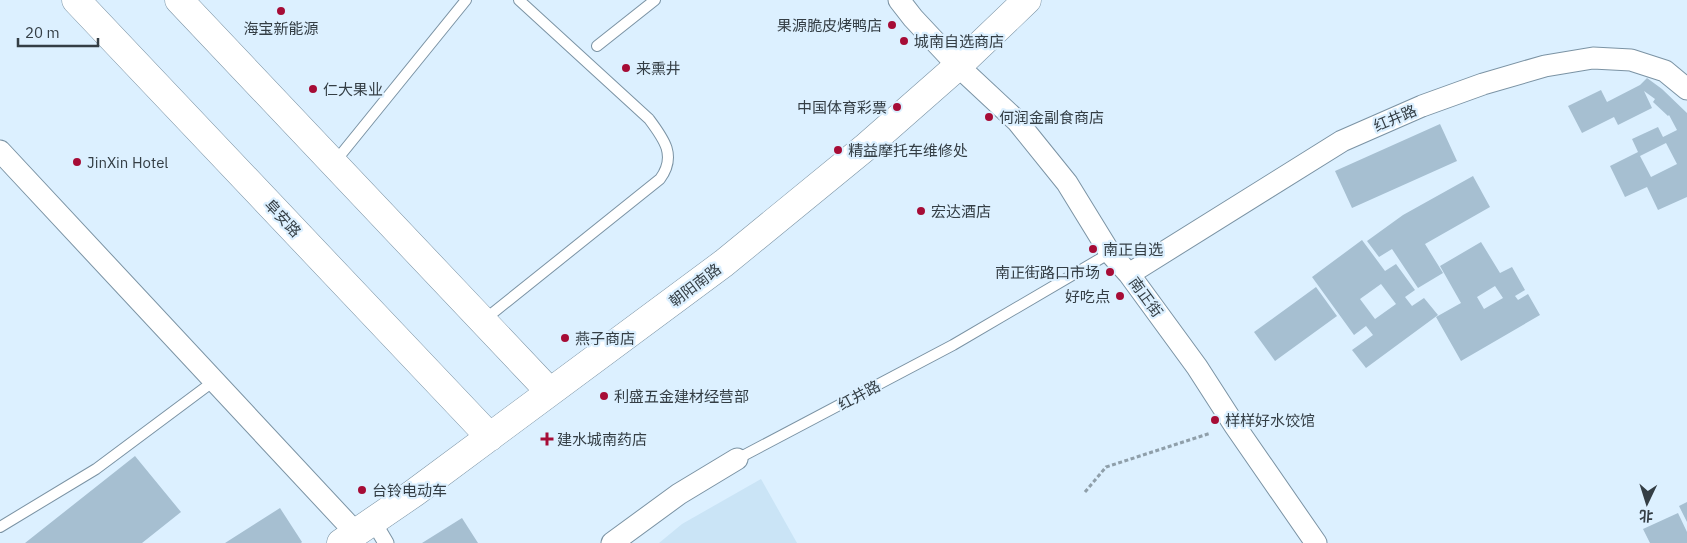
<svg xmlns="http://www.w3.org/2000/svg" width="1687" height="543" font-family="'IBM Plex Sans','Noto Sans SC',sans-serif">
<style>
.built{fill:#cae4f6}
.building{fill:#a6bfd1;fill-rule:evenodd}
.lines{fill:none;stroke-linecap:round;stroke-linejoin:round}
.service-casing{stroke:#7b93a4;stroke-width:12}
.pedestrian-casing{stroke:#7b93a4;stroke-width:17}
.minor-casing{stroke:#7b93a4;stroke-width:23}
.secondary-casing{stroke:#7b93a4;stroke-width:29}
.path{stroke:#8f9faa;stroke-width:3;stroke-dasharray:4 2.5;stroke-linecap:butt}
.service{stroke:#fff;stroke-width:10}
.pedestrian{stroke:#fff;stroke-width:15}
.minor{stroke:#fff;stroke-width:21}
.secondary{stroke:#fff;stroke-width:28}
.poi-dot{fill:#a60c36;stroke:#dcf0ff;stroke-width:2}
.labels{text-anchor:middle;dominant-baseline:central;stroke-width:4.5;stroke-linejoin:round;paint-order:stroke}
.poi-label{font-size:15px;fill:#343e45;stroke:#dcf0ff;text-anchor:start}
.street-label{font-size:15px;fill:#343e45;stroke:#dcf0ff}
</style>
<rect width="100%" height="100%" fill="#dcf0ff"/>
<!-- built -->
<path class="built" d="M761,479L797,543H659L682,524Z"/>
<!-- building -->
<path class="building" d="M1647,78L1662,89L1687,113V197L1658,210L1647,187L1625,197L1610,166L1638,152L1632,139L1658,127L1663,137L1677,130L1669,115L1668,116L1653,102L1655,99L1644,91L1652,108L1618,125L1614,117L1582,133L1568,106L1601,90L1607,102L1640,85ZM1666,143L1677,164L1651,177L1640,156Z
M1440,124L1457,161L1352,208L1335,171Z
M1473,176L1490,207L1425,244L1443,273L1418,288L1392,249L1379,257L1367,241L1403,215Z
M1362,240L1385,271L1396,264L1415,290L1405,297L1412,306L1424,298L1438,315L1366,368L1352,350L1373,335L1366,326L1354,335L1312,277ZM1381,284L1396,304L1375,319L1360,299Z
M1481,242L1500,273L1512,267L1525,290L1515,296L1518,300L1528,294L1540,315L1461,361L1436,317L1461,303L1440,266ZM1495,286L1503,298L1484,309L1477,297Z
M1316,287L1337,316L1275,361L1254,332Z
M135,456L181,512L142,543H25Z
M1687,502V522L1679,506Z
M280,508L302,542L301,543H225Z
M1678,513L1687,532V543H1650L1643,529Z
M462,518L478,543H422Z"/>
<g class="lines">
<!-- service casing -->
<g class="service-casing">
<path id="service" d="M597,46L655,0
M334,163L466,0
M484,320L660,179C677,156 664,139 649,119L519,0
M737,459L953,345L1110,253
M0,527L96,469L214,381"/>
</g>
<!-- pedestrian casing -->
<g class="pedestrian-casing">
<path id="pedestrian" d="M373,521L386,543"/>
</g>
<!-- minor casing -->
<g class="minor-casing">
<path id="minor" d="M899,0L913,18L958,66L1017,121L1067,183L1110,253L1129,274L1197,367L1235,426L1316,543
M0,151L356,533
M1129,274L1342,141L1422,106L1483,84L1545,66L1593,58L1631,60L1665,71L1687,89
M612,543L679,494L737,459"/>
</g>
<!-- secondary casing -->
<g class="secondary-casing">
<path id="secondary" d="M76,0L490,437
M179,0L550,392
M341,543L414,493L724,263L867,146L958,66L1027,0"/>
</g>
<!-- path -->
<path class="path" d="M1085,492L1106,467L1211,433"/>
<!-- service -->
<use href="#service" class="service"/>
<!-- pedestrian -->
<use href="#pedestrian" class="pedestrian"/>
<!-- minor -->
<use href="#minor" class="minor"/>
<!-- secondary -->
<use href="#secondary" class="secondary"/>
</g>
<!-- markers -->
<g class="poi-dot">
<circle cx="281" cy="11" r="5"/>
<circle cx="892" cy="25" r="5"/>
<circle cx="904" cy="41" r="5"/>
<circle cx="626" cy="68" r="5"/>
<circle cx="313" cy="89" r="5"/>
<circle cx="897" cy="107" r="5"/>
<circle cx="989" cy="117" r="5"/>
<circle cx="838" cy="150" r="5"/>
<circle cx="77" cy="162" r="5"/>
<circle cx="921" cy="211" r="5"/>
<circle cx="1093" cy="249" r="5"/>
<circle cx="1110" cy="272" r="5"/>
<circle cx="1120" cy="296" r="5"/>
<circle cx="565" cy="338" r="5"/>
<circle cx="604" cy="396" r="5"/>
<circle cx="1215" cy="420" r="5"/>
<path d="M544.5 431.5h5v5h5v5h-5v5h-5v-5h-5v-5h5z"/>
<circle cx="362" cy="490" r="5"/>
</g>
<g class="labels">
<!-- poi labels -->
<g class="poi-label">
<text x="882" y="25" text-anchor="end">果源脆皮烤鸭店</text>
<text x="281" y="28" text-anchor="middle">海宝新能源</text>
<text x="914" y="41">城南自选商店</text>
<text x="636" y="68">来熏井</text>
<text x="323" y="89">仁大果业</text>
<text x="887" y="107" text-anchor="end">中国体育彩票</text>
<text x="999" y="117">何润金副食商店</text>
<text x="848" y="150">精益摩托车维修处</text>
<text x="87" y="162">JinXin Hotel</text>
<text x="931" y="211">宏达酒店</text>
<text x="1103" y="249">南正自选</text>
<text x="1100" y="272" text-anchor="end">南正街路口市场</text>
<text x="1110" y="296" text-anchor="end">好吃点</text>
<text x="575" y="338">燕子商店</text>
<text x="614" y="396">利盛五金建材经营部</text>
<text x="1225" y="420">样样好水饺馆</text>
<text x="557" y="439">建水城南药店</text>
<text x="372" y="490">台铃电动车</text>
</g>
<!-- street labels -->
<g class="street-label">
<text transform="translate(1395 118) rotate(-23)">红井路</text>
<text transform="translate(283 218) rotate(47)">阜安路</text>
<text transform="translate(695 285) rotate(-37)">朝阳南路</text>
<text transform="translate(1146 297) rotate(54)">南正街</text>
<text transform="translate(859 395) rotate(-28)">红井路</text>
</g>
</g>
<!-- north arrow -->
<g transform="translate(1647 503) rotate(184)" stroke="#dcf0ff" stroke-width="4" paint-order="stroke">
<path d="M0-4L9 19L0 12L-9 19Z" fill="#343e45"/>
<text y="-8" font-size="14" font-weight="bold" text-anchor="middle" fill="#343e45">北</text>
</g>
<!-- scale -->
<path d="M18 38v8h80v-8" fill="none" stroke="#343e45" stroke-width="2.5"/>
<text x="25" y="38" font-size="15" fill="#343e45" stroke="#dcf0ff" stroke-width="4" paint-order="stroke">20 m</text>
</svg>
